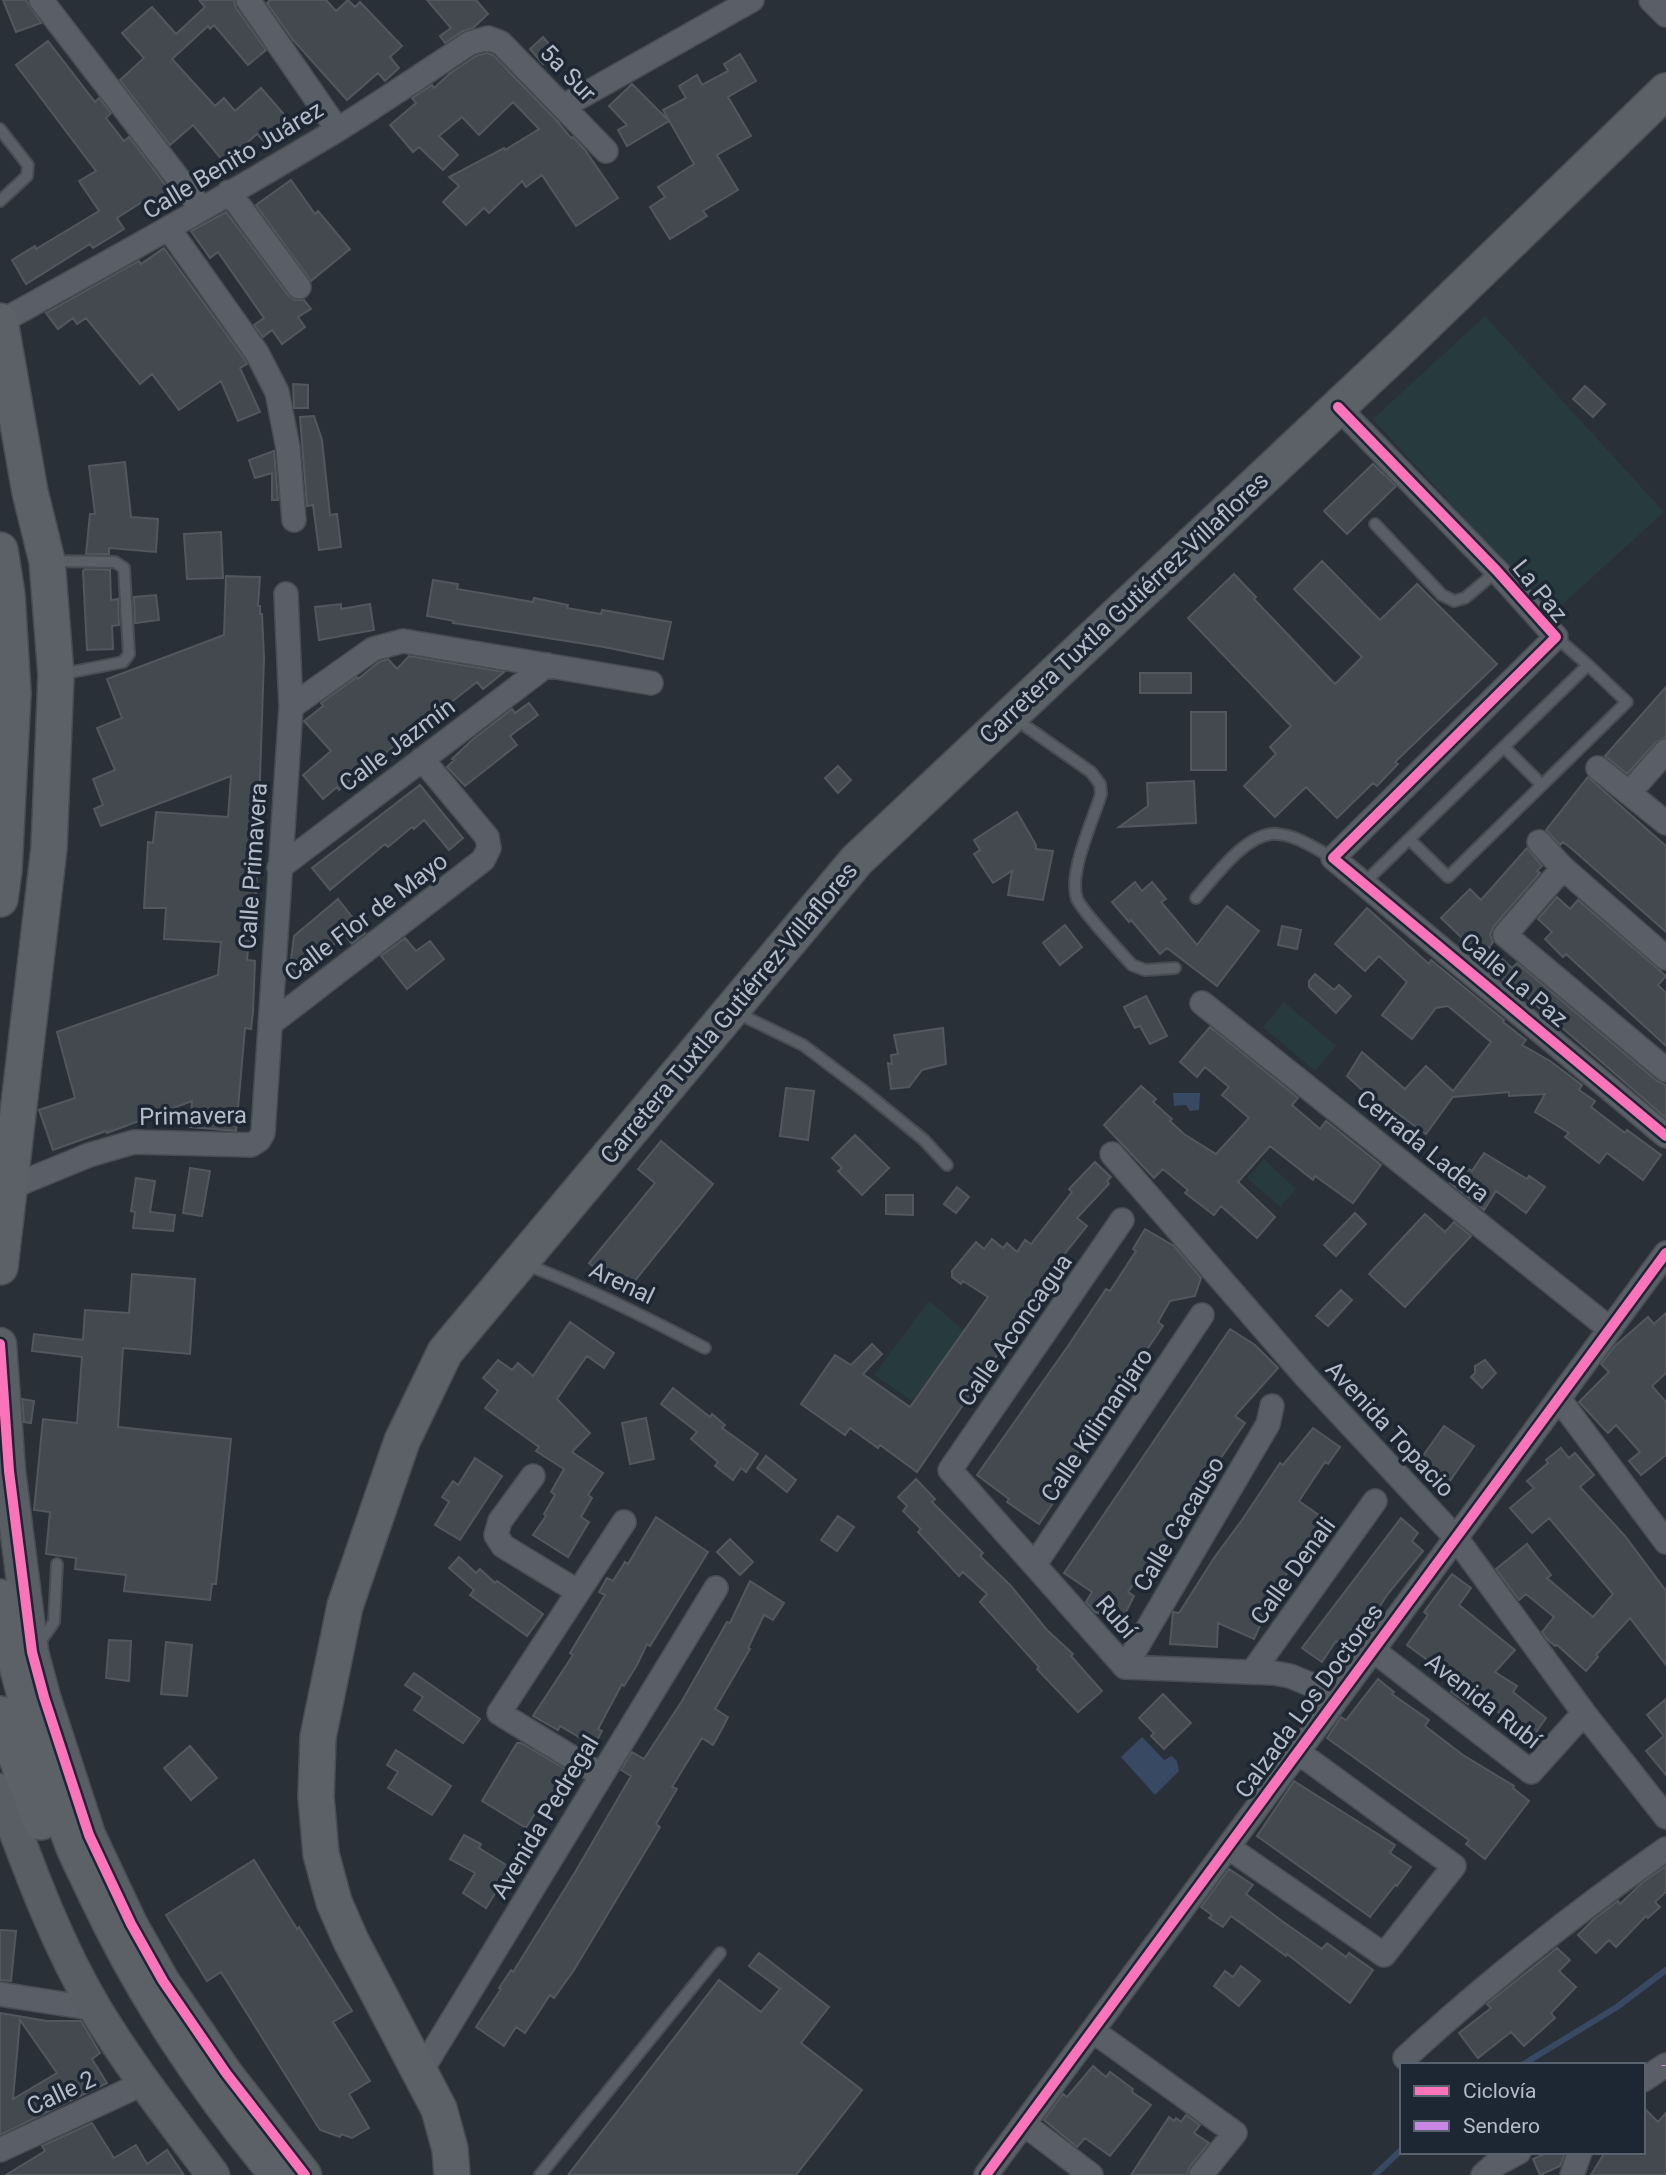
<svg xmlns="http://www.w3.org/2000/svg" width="1666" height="2175" font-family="Roboto,sans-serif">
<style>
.green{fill:#273a3e}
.water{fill:#384963}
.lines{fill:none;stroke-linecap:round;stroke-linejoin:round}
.stream{stroke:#384963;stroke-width:6}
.building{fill:#444950;stroke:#52575f;stroke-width:2;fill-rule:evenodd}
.lane-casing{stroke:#484c53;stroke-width:14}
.street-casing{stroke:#484c53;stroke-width:26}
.secondary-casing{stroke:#484c53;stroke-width:35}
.primary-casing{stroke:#484c55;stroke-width:38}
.lane{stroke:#5a5e66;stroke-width:10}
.street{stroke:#5a5e66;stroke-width:23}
.secondary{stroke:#595d64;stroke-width:32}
.primary{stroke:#5c6168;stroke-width:35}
.quiet{stroke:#c787e3;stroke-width:9;stroke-dasharray:18 9;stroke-linecap:butt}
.cycleway-casing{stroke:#1d2633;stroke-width:15}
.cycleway{stroke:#fb73b8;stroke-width:10}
.labels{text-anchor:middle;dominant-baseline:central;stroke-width:7;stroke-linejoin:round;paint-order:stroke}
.street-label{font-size:24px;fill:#b4bcc9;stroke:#1d2633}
</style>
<rect width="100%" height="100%" fill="#2a3038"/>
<!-- green -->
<path class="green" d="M1485,316L1664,512L1552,614L1373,419Z
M1284,1002L1336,1046L1315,1071L1263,1027Z
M1264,1159L1296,1189L1280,1207L1247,1178Z
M929,1301L965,1331L912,1401L874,1375Z"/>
<!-- water -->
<path class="water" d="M1173,1093H1200L1199,1110L1190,1111L1186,1105L1174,1106Z
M1142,1737L1164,1760L1172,1756L1177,1761L1179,1771L1155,1795L1121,1757Z"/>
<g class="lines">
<!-- stream -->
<path class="stream" d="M1522,2065L1617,2007L1666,1970
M1375,2175L1402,2149"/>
</g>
<!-- building -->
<path class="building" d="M3,0H26L41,23L16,32Z
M199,0H234L236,8L266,50L248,65L214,25L210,29L208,26L172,59L215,106L224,98L235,111L261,88L288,119L264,141L257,134L224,162L193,125L170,145L120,80L144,58L122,33L152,7L176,34L205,7Z
M270,0H326L336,11L348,0L355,7L360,2L402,46L390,57L399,68L385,81L378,73L347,100L293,40L267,3Z
M427,0H476L488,14L473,28L463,31L445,43L440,36L451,28Z
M543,37L556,52L543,64L530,49Z
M48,41L95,102L99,98L111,113L106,118L124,141L129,137L173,195L156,206L150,197L117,218L124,229L93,248L90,244L26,284L12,260L35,246L36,249L99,211L79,181L96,171L16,65Z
M487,53L493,55L558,122L571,138L573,137L585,150L618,198L576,226L542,175L526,187L522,181L489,213L484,208L466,225L443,202L459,186L449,177L504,148L505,150L539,129L513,102L479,135L462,117L439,136L458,155L443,170L419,147L413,152L390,125L416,103L412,98L432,85L434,88L449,74L476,56Z
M740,54L756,81L728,97L751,136L717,155L738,190L703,211L707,216L670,239L650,207L665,197L658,187L694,164L663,110L686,98L679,86L697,75L702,85L728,71L724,64Z
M632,84L669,121L627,146L618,130L627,125L609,106Z
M291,180L315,214L318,211L350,249L311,281L256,205Z
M226,212L288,295L294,300H304L311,309L298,317L305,327L282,344L272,330L263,337L254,325L264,318L218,252L210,258L191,231Z
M164,248L245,360L247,364L240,368L260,412L238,421L221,381L179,410L152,374L140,384L86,318L77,324L73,318L58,329L46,313L139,261L141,264Z
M293,384L308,385V408H294Z
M1585,386L1605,404L1593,417L1573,399Z
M314,416L322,440L330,515L337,514L341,547L319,550L313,505L307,506L300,417Z
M274,451L278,500H272V473L255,478L249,460Z
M125,462L131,517L158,519L156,552L109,548V554H86L90,514H95L89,466Z
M1373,464L1396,486L1347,534L1324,511Z
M221,532L223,578L187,579L184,534Z
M1322,561L1380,620L1417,584L1497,664L1395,762L1398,764L1377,786L1373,783L1337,818L1306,787L1275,817L1244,786L1276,754L1270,747L1291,726L1188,618L1234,574L1256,597L1254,599L1335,684L1362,657L1294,589Z
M85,569L110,570L111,600L118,599L119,625L112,626L113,649L87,650L83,571Z
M226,576L260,577L258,606H260V614H262L264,658L256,898H253L247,960L255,961L253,1012L251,1029L245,1028L236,1131L190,1127L192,1101L107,1133L106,1131L53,1150L39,1110L75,1098L57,1032L218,975L221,942L164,939L166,908H144L148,842L153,843L156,812L228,817L231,776L101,826L94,809L103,805L93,779L115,770L97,728L122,718L107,679L224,635Z
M433,580L458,584L457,589L533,602L534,598L568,605L567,608L601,614L602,610L671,622L663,659L604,647L453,623L454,621L427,616Z
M156,595L159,620L135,623L134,597Z
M341,604V609L370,604L374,630L319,640L315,607Z
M409,656L504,672L483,689L477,682L413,732L412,730L385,754L383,752L339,790L337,787L323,799L303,775L331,751L304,721L323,706L321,703L357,677L358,679L379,662L388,659L397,669Z
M1140,673H1191V693H1140Z
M1666,687V737L1656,742L1627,774L1605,756Z
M529,703L538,715L510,736L517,745L465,786L447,767L454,760L452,759L472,740L512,709L515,713Z
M1191,712H1226V770H1191Z
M838,766L851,780L838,793L825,778Z
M1588,777L1666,846V932L1572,849L1563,842L1560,845L1546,830Z
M1194,781L1196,823L1119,827L1148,806L1147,783Z
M420,785L463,838L449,850L424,820L414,829L412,827L388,847L385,844L330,890L312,868Z
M1017,812L1036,845V849L1053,851L1043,900L1008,895L1012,871L993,883L974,854L980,850L974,840Z
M1527,848L1542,866L1537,871L1540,873L1494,926L1490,935L1493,942L1489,947L1512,968L1517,963L1657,1081L1666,1085V1118L1521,992L1519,994L1460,941L1462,938L1441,918L1470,889L1481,900Z
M1135,882L1142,891L1152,882L1166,899L1161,902L1197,945L1227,906L1259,931L1217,986L1167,948L1160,954L1131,920L1129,922L1112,902Z
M1557,897L1570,909L1578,900L1666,976L1658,985L1666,993V1046L1566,954L1563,957L1545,939L1552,932L1538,919Z
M338,899L365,933L352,944L345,935L314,961L317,963L301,978L290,968L294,936Z
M1367,908L1429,964L1431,960L1504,1020L1503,1022L1526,1040L1522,1045L1550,1061L1582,1085L1579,1090L1595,1101L1591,1107L1625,1133L1627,1130L1661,1155L1643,1180L1607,1153L1599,1163L1565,1137L1569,1133L1535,1112L1545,1094L1509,1096V1092L1453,1097L1426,1134L1393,1110L1389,1115L1347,1076L1362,1052L1405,1089L1426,1066L1453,1091L1491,1042L1448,1006L1436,1008L1412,1039L1382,1015L1407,982L1379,956L1365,971L1335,944Z
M1065,925L1082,947L1060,965L1043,943Z
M1282,926L1301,930L1297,949L1278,945Z
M405,938L416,951L430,941L444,959L407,989L381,956Z
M1315,974L1334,990L1339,985L1351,996L1336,1013L1309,987V981Z
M1146,996L1167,1036L1150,1044L1140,1026L1135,1028L1124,1007Z
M1210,1027L1298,1098L1292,1105L1320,1129L1326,1121L1381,1165L1353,1203L1315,1176L1313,1180L1270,1146L1238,1182L1275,1217L1257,1238L1221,1206L1214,1215L1185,1193L1188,1190L1163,1169L1154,1178L1104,1125L1141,1086L1156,1099L1153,1102L1172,1119L1170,1121L1184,1134L1216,1154L1249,1118L1222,1095L1229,1087L1205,1067L1197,1077L1180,1062Z
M943,1028L946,1064L922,1070L909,1087L891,1089L888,1063L892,1064L891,1055L898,1054L894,1035Z
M786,1088L814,1091L808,1140L780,1136Z
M855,1135L889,1168L862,1195L838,1171L842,1168L832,1158Z
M661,1141L713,1184L625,1293L589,1263L655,1183L638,1169Z
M1484,1153L1527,1179L1529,1176L1545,1187L1526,1213L1496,1191L1484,1210L1450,1183L1462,1164L1472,1171Z
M1095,1162L1111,1177L1107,1181L1109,1184L1077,1218L1087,1226L1058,1262L1059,1263L1048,1281L917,1472L880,1445L878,1448L850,1428L845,1435L801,1404L835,1355L851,1365L872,1344L882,1354L863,1374L910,1407L988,1297L963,1281L961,1284L952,1277V1271L976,1242L984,1249L992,1239L1003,1248L1007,1243L1017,1252L1025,1240L1031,1244L1072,1192L1069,1189Z
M190,1168L210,1171L202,1216L183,1213Z
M136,1178L155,1181L150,1212L175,1215L173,1231L133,1228L135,1212L131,1211Z
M957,1187L969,1197L956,1213L944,1204Z
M886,1195H913V1215L886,1214Z
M1355,1213L1366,1224L1336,1256L1324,1245Z
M1425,1214L1445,1232L1454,1222L1471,1236L1405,1307L1369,1274Z
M1145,1229L1174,1246L1201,1278L1195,1296L1170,1301L1158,1322L1163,1326L1047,1498L1053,1503L1039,1524L1007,1502L1009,1499L977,1475L1068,1346L1106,1289L1110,1291L1136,1251L1133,1249Z
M132,1274L195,1279L190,1354L123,1348L118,1427L231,1439L216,1584H212L210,1600L124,1591L126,1575L75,1569L76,1558L46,1554L50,1512L34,1510L43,1419L77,1423L82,1357L32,1351L34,1334L83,1340L85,1310L129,1313Z
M1341,1290L1352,1300L1328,1326L1316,1316Z
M1666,1313V1373L1652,1386L1666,1402V1455L1641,1475L1629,1461L1640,1452L1616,1425L1608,1433L1579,1402L1609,1372L1601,1364L1615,1346L1648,1317L1654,1324Z
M570,1322L614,1353L604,1368L587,1356L557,1399L590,1433L572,1452L603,1473L588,1495L592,1498L581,1517L589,1522L568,1557L533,1535L546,1516L544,1514L555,1495L551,1492L564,1469L536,1451L539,1447L485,1408L498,1391L483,1378L498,1360L512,1370L518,1363L533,1376Z
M1230,1329L1255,1345L1278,1368L1235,1416L1245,1423L1128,1592L1134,1596L1124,1616L1110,1604L1105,1616L1095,1612L1086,1602L1092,1592L1064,1573Z
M1485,1360L1496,1373L1482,1388L1471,1377L1475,1373V1366Z
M673,1388L710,1417L712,1414L725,1425L722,1428L758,1454L746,1472L741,1468L733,1480L715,1466L718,1462L691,1439L697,1432L661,1404Z
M22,1399L34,1401L31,1423L24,1422Z
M646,1418L654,1459L630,1464L622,1423Z
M1444,1426L1474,1446L1445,1488L1415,1467Z
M1313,1428L1340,1447L1328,1464L1325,1462L1299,1501L1323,1518L1260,1615L1264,1617L1254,1639L1218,1623L1217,1647L1170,1644L1173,1612L1179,1613L1214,1558L1242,1520L1280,1463L1283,1465Z
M1561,1448L1569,1458L1575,1453L1594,1475L1580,1487L1625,1536L1666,1591V1665L1630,1618L1596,1655L1598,1657L1586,1671L1557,1645L1555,1646L1548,1640L1542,1632L1554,1617L1526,1594L1519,1600L1496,1569L1527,1544L1551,1575L1547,1578L1593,1617L1613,1594L1549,1518L1532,1533L1510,1508L1534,1488L1527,1481L1548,1463L1546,1460Z
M766,1456L796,1480L787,1492L757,1468Z
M475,1458L502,1476L460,1540L435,1525L449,1502L442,1497L453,1481L458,1485Z
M916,1479L935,1499L932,1502L983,1553L980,1556L1011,1586L1047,1630L1073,1654L1071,1656L1102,1691L1078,1712L1037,1669L1039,1667L980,1602L987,1594L963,1572L959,1576L918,1532L921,1529L903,1511L907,1506L898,1497Z
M838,1516L854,1527L837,1551L821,1540Z
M656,1517L708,1552L650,1646L647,1644L637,1665L624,1686L622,1684L598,1729L602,1731L594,1746L560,1726L558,1730L533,1716L573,1655L570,1653L605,1595L599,1592L607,1578L613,1581L625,1562L628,1564Z
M1401,1518L1418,1533L1412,1541L1423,1551L1387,1595L1351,1652L1336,1641L1322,1662L1302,1648Z
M730,1539L753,1562L740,1575L717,1552Z
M459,1557L476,1573L480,1569L495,1583L497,1581L543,1614L527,1636L470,1595L474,1590L449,1568Z
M1452,1574L1471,1588L1459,1605L1515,1650L1495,1672L1517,1686L1513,1692L1546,1718L1532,1738L1507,1718L1473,1696L1468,1704L1451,1692L1457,1682L1407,1645L1428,1615L1424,1612Z
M750,1581L784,1603L773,1620L764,1615L748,1648L750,1649L715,1709L728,1717L723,1727L713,1745L702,1738L683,1769L672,1787L677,1789L656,1824L660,1827L574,1970L554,1998L550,1995L525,2033L516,2027L504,2046L476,2027L501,1989L499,1988L511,1970L513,1972L574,1874L620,1795L631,1776L621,1770L632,1752L644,1759L682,1701L727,1622L730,1623Z
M109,1640L131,1641L129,1681L106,1678Z
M166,1642L192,1645L187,1696L161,1694Z
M414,1673L480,1719L463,1743L414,1710L423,1697L405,1685Z
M1378,1679L1394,1692L1392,1694L1429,1720L1425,1726L1463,1755L1514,1786L1513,1788L1529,1801L1485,1859L1466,1844L1469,1840L1327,1738L1341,1717L1346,1720Z
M1163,1694L1191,1723L1164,1749L1151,1736L1154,1733L1139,1718Z
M1666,1699V1775L1646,1751L1664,1736L1647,1715Z
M517,1743H521L575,1775L554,1809L542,1802L526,1828L482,1801Z
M190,1746L217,1778L191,1800L164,1768Z
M396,1750L451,1786L432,1815L388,1788L398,1772L387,1765Z
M1294,1781L1395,1845L1390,1853L1411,1867L1397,1886L1395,1885L1370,1917L1257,1836Z
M464,1835L481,1844L479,1848L511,1868L486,1908L463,1893L475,1873L450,1859Z
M254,1860L297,1929L299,1927L352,2011L333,2022L370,2081L349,2094L369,2128L352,2138L341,2134L340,2137L320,2130L221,1972L207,1981L166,1915Z
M1666,1866V1892L1655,1902L1660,1907L1648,1918L1646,1916L1616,1947L1609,1940L1596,1953L1578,1935L1594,1919L1618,1901L1620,1904L1643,1882Z
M1229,1869L1253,1885L1246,1894L1282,1921L1322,1949L1327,1943L1346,1957L1349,1953L1373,1970L1350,2003L1287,1954L1286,1956L1231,1916L1223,1927L1209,1918L1212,1915L1201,1907Z
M0,1930L16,1931L11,1981L0,1980Z
M1557,1948L1570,1960L1559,1971L1576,1987L1551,2013L1555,2018L1524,2046L1511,2032L1478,2058L1459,2033L1491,2008L1487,2004Z
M759,1953L829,2007L801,2043L862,2090L796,2175H568L719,1980L761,2012L780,1989L749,1966Z
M1241,1966L1260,1981L1239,2006L1214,1986L1225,1971L1233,1977Z
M0,2013L47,2021H81L100,2053L92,2059L107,2083L0,2135ZM20,2020L57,2073L13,2099Z
M1093,2066L1106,2077L1110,2072L1133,2089L1132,2092L1151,2105L1110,2156L1085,2138L1077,2147L1044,2120L1063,2094L1067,2097Z
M1643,2107L1658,2122L1666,2113V2175H1591L1605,2152H1643Z
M1186,2115L1200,2125L1194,2133L1209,2143L1190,2166L1187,2175H1131L1169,2117L1174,2121L1176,2118L1181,2122Z
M92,2123L114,2158L136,2145L147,2164L167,2150L184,2175H6L45,2151L42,2146Z
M1549,2152H1562L1564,2156L1560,2166L1540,2175L1533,2159Z"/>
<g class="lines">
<!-- lane casing -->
<g class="lane-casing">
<path id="lane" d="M0,129L28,165L27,176L0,201
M1375,524L1442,595L1454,601L1465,598L1497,571
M51,561L115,562L124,568L129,654L123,662L62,674
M1014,718L1091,772L1100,784L1101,794C1093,821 1068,872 1077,899C1083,912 1121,953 1132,965L1145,970L1175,968
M1504,747L1542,785
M1409,839L1448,877L1627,702L1588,665
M1364,883L1588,665L1556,637
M1196,898C1214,878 1247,831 1277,834C1296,835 1316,849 1333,858
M737,1013L803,1045L864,1091L924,1140L947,1165
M527,1265C588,1288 647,1318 705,1348
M38,1645L54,1622L57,1564
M540,2175L720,1953"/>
</g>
<!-- street casing -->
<g class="street-casing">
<path id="street" d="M41,0L201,208
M248,0L337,129
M1651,0L1666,15
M564,106L752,0
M229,192L299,287
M169,229L257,353L277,392L288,448L294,520
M0,322C113,260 226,197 337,130C382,102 426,72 470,43L488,38L501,43L606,151
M1338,407L1497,571L1556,637L1333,858L1666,1136
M291,707L373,649L403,641L651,683
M1598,768L1666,823
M1629,793L1666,751
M1539,842L1563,868L1666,958
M279,868L547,665
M1563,868L1505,935L1666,1070
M1202,1003L1610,1329
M270,1024L483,860L489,848L487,837L422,759
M1112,1154L1306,1377L1456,1538L1584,1713L1666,1817
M9,1188L89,1155L134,1142L251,1145L259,1140L263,1133L291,707L286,594
M1122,1220L950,1470L1125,1667L1274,1673L1290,1676L1339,1696
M1559,1399L1666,1542
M533,1476L500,1521L496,1535L503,1546L577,1591
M1035,1564L1202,1315
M1373,1650L1531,1772L1584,1713
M1125,1667L1268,1424L1272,1406
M1253,1671L1375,1501
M601,1775L499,1713L624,1522
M1228,1847L1384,1955L1454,1866L1298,1752
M0,1994L96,2009
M1093,2031L1235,2133L1201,2175
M1405,2058C1486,1983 1575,1913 1666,1849
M420,2073L716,1588
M1643,2080L1666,2065
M1024,2124L1091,2175
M0,2150L144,2083
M986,2175L1666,1253
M1483,2175L1493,2166L1519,2152
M1572,2175L1580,2152"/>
</g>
<!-- secondary casing -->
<g class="secondary-casing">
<path id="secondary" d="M0,1344L9,1471L32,1652L44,1697L89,1835L131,1924L163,1981L226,2073L305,2175
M0,1790C28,1865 55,1941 96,2010C131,2068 173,2121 213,2175"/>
</g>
<!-- primary casing -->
<g class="primary-casing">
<path id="primary" d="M0,321L30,492L47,561L56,675L49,848L0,1267
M0,550L7,595L13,693L4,870L0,899
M0,1597C19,1678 41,1758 70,1837C76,1855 86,1872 94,1890C141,1991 206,2090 278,2175
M0,1714L41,1822
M452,2175L450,2149L439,2109L351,1941L334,1902L321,1854L316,1797L318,1737L345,1606L402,1441L445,1352L857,860L1404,345L1666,91"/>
</g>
<!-- lane -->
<use href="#lane" class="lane"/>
<!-- street -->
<use href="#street" class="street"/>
<!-- secondary -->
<use href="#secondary" class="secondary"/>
<!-- primary -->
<use href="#primary" class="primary"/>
<!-- quiet -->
<path class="quiet" d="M1666,2065V2066"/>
<!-- cycleway casing -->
<g class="cycleway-casing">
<path id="cycleway" d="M1338,407L1497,571L1556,637L1333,858L1666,1136
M0,1344L9,1471L32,1652L44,1697L89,1835L131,1924L163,1981L226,2073L305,2175
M986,2175L1666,1253"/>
</g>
<!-- cycleway -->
<use href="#cycleway" class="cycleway"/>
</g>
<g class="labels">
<!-- street labels -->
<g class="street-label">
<text transform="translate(568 73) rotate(46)">5a Sur</text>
<text transform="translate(233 160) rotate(-31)">Calle Benito Juárez</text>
<text transform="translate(1540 591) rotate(51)">La Paz</text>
<text transform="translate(1124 608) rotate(-43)">Carretera Tuxtla Gutiérrez-Villaflores</text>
<text transform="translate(397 745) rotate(-37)">Calle Jazmín</text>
<text transform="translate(253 866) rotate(-86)">Calle Primavera</text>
<text transform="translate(366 917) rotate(-37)">Calle Flor de Mayo</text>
<text transform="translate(1514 980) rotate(40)">Calle La Paz</text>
<text transform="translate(729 1013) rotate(-50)">Carretera Tuxtla Gutiérrez-Villaflores</text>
<text transform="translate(193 1116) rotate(-1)">Primavera</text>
<text transform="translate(1423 1146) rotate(39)">Cerrada Ladera</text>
<text transform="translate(622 1283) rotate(25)">Arenal</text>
<text transform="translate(1015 1330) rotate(-55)">Calle Aconcagua</text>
<text transform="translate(1097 1425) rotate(-56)">Calle Kilimanjaro</text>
<text transform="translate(1390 1429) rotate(47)">Avenida Topacio</text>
<text transform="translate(1179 1524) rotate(-59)">Calle Cacauso</text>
<text transform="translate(1293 1571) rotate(-54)">Calle Denali</text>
<text transform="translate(1116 1617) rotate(49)">Rubí</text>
<text transform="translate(1309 1701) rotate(-54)">Calzada Los Doctores</text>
<text transform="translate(1483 1701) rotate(38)">Avenida Rubí</text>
<text transform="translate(545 1817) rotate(-59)">Avenida Pedregal</text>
<text transform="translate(61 2093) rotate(-25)">Calle 2</text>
</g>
</g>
<!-- legend -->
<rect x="1400" y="2063" width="245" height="91" fill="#1d2633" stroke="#59626f" stroke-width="2"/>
<rect x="1414" y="2086" width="35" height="10" fill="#fb73b8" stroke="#59626f" stroke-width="2"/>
<text x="1463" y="2098" font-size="21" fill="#b4bcc9">Ciclovía</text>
<rect x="1414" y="2121" width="35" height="10" fill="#c787e3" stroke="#59626f" stroke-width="2"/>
<text x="1463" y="2133" font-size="21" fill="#b4bcc9">Sendero</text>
</svg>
